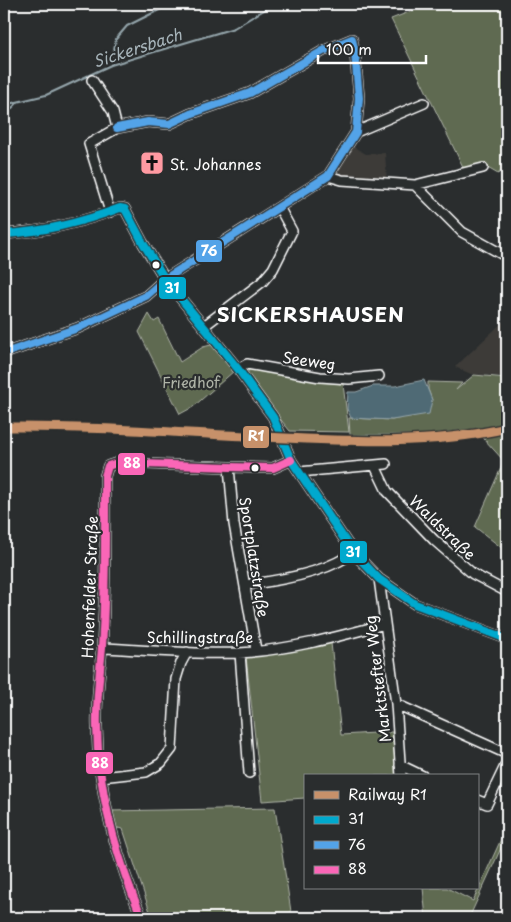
<svg xmlns="http://www.w3.org/2000/svg" width="511" height="922" font-family="'Playpen Sans',sans-serif">
<style>
.built{fill:#3c3b38}
.green{fill:#5f6a51;stroke:#afb4a8}
.water{fill:#4f6a74;stroke:#95a6ac}
.lines{fill:none;stroke-linecap:round;stroke-linejoin:round}
.stream{stroke:#95a6ac;stroke-width:2}
.minor-casing{stroke:#fff;stroke-width:12}
.minor{stroke:#2a2d2e;stroke-width:9}
.bus-1-casing{stroke:#2a2d2e;stroke-width:11}
.bus-2-casing{stroke:#2a2d2e;stroke-width:11}
.bus-3-casing{stroke:#2a2d2e;stroke-width:11}
.bus-1{stroke:#00a9ce;stroke-width:8}
.bus-2{stroke:#53a3e8;stroke-width:8}
.bus-3{stroke:#fa66b7;stroke-width:8}
.rail-1-casing{stroke:#2a2d2e;stroke-width:12}
.rail-1{stroke:#c7916a;stroke-width:9}
.bus-dot{fill:#fff;stroke:#2a2d2e;stroke-width:2}
.labels{text-anchor:middle;dominant-baseline:central;stroke-width:4.5;stroke-linejoin:round;paint-order:stroke}
.poi-label{font-size:15px;fill:#fff;stroke:#2a2d2e;text-anchor:start}
.street-label{font-size:15px;fill:#fff;stroke:#2a2d2e}
.park-label{font-size:15px;fill:#afb4a8;stroke:#2a2d2e}
.water-label{font-size:16px;font-style:italic;fill:#a7b4ba;stroke:#2a2d2e}
.district-label{font-size:20px;font-weight:bold;letter-spacing:1px;fill:#fff;stroke:#2a2d2e}
.line-badge{stroke:#2a2d2e;stroke-width:2}
.badge-label{font-size:14px;text-anchor:middle;font-weight:bold;fill:#fff}
</style>
<rect width="100%" height="100%" fill="#2a2d2e"/>
<filter id="ink" filterUnits="userSpaceOnUse"><feTurbulence type="fractalNoise" baseFrequency=".02" numOctaves="2"/><feDisplacementMap in="SourceGraphic" scale="10" xChannelSelector="R" yChannelSelector="G"/><feConvolveMatrix kernelMatrix="1 2 1 2 8 2 1 2 1" color-interpolation-filters="sRGB"/></filter>
<g filter="url(#ink)">
<!-- built -->
<path class="built" d="M352,146L366,154L385,153L387,181L339,176V165Z
M507,318V377L471,374L455,367Z"/>
<!-- green -->
<path class="green" d="M430,4H507V164L498,174L486,167L465,171L391,19Z
M149,314L154,322L159,319L180,362L203,347L215,344L234,371L193,407L180,414L139,332Z
M249,369L321,382L343,384L349,432L290,431L246,377Z
M474,375L507,378V552L475,527L504,461L475,429L423,435H350L349,418L392,420L406,417L432,400L428,389V382L462,383L456,390Z
M331,643L341,735L392,732L397,776H305V798L262,801L246,657Z
M275,808L292,918H152L123,829L112,827L108,811Z
M507,826V835L469,918H426L423,888H447L473,901Z"/>
<!-- water -->
<path class="water" d="M424,380L432,400L429,414L392,420L351,418L347,409L348,392H356L373,386H395Z"/>
<g class="lines">
<!-- stream -->
<path class="stream" d="M340,4C353,8 373,8 386,4
M111,65L116,39L127,26L171,4
M4,105L46,95L111,65L234,28L274,4
M4,116L18,102"/>
<!-- minor casing -->
<g class="minor-casing">
<path id="minor" d="M92,80L113,112L117,128L89,144L110,212
M356,132L424,103
M328,176L342,180L415,185L483,168
M415,185L462,232L507,257
M4,234C43,232 83,222 120,208L125,209L143,243L165,279L238,369L273,417L291,460L353,552L379,579L415,604L507,639
M204,326L262,282L273,269L292,231L279,207
M4,350L11,351L78,328L146,296L165,279L328,176L356,132L359,98L355,53L352,39L323,51L250,93L190,114L169,124L148,122L117,128
M238,369L247,364L320,377L349,379L379,376
M375,466L387,491L434,540L473,574L507,592
M229,467L234,524L256,650
M299,472L386,464
M379,579L396,704L401,776
M245,585C277,581 329,573 353,552
M102,648C147,650 194,655 239,653C289,650 337,637 385,624
M240,653L249,773
M396,704L507,754
M400,765L423,776
M101,777L146,772L161,763L172,749L176,679L181,663L187,652
M477,800L487,804L507,762
M142,918C117,859 98,792 97,727C96,700 100,673 102,647C106,590 105,533 105,476L108,466L117,463L229,467L273,468L291,460"/>
</g>
<!-- minor -->
<use href="#minor" class="minor"/>
<!-- bus-1 casing -->
<g class="bus-1-casing">
<path id="bus-1" d="M4,234C43,232 83,222 120,208L125,209L143,243L165,279L238,369L273,417L291,460L353,552L379,579L415,604L507,639"/>
</g>
<!-- bus-2 casing -->
<g class="bus-2-casing">
<path id="bus-2" d="M4,350L11,351L78,328L146,296L165,279L328,176L356,132L359,98L355,53L352,39L323,51L250,93L190,114L169,124L148,122L117,128"/>
</g>
<!-- bus-3 casing -->
<g class="bus-3-casing">
<path id="bus-3" d="M142,918C117,859 98,792 97,727C96,700 100,673 102,647C106,590 105,533 105,476L108,466L117,463L229,467L273,468L291,460"/>
</g>
<!-- bus-1 -->
<use href="#bus-1" class="bus-1"/>
<!-- bus-2 -->
<use href="#bus-2" class="bus-2"/>
<!-- bus-3 -->
<use href="#bus-3" class="bus-3"/>
<!-- rail-1 casing -->
<g class="rail-1-casing">
<path id="rail-1" d="M4,427C91,426 178,433 265,437C346,441 428,446 507,428"/>
</g>
<!-- rail-1 -->
<use href="#rail-1" class="rail-1"/>
</g>
</g>
<!-- icons -->
<defs>
<g id="church-square" transform="scale(1.25)"><rect x="-9" y="-9" width="18" height="18" rx="4" fill="#ff9aa2" stroke="#2a2d2e"/><path d="M-1.2-6h2.4v3.5h3.3v2.4h-3.3V6h-2.4V-.1h-3.3v-2.4h3.3Z" fill="#111"/></g>
</defs>
<g fill-rule="evenodd">
<use href="#church-square" x="152" y="163"/>
</g>
<!-- markers -->
<g class="bus-dot">
<circle cx="156" cy="265" r="4.5"/>
<circle cx="255" cy="468" r="4.5"/>
</g>
<g class="labels">
<!-- poi labels -->
<g class="poi-label">
<text x="170" y="163">St. Johannes</text>
</g>
<!-- street labels -->
<g class="street-label">
<text transform="translate(309 360) rotate(8)">Seeweg</text>
<text transform="translate(443 527) rotate(44)">Waldstraße</text>
<text transform="translate(255 557) rotate(81)">Sportplatzstraße</text>
<text transform="translate(89 587) rotate(-88)">Hohenfelder Straße</text>
<text x="200" y="636">Schillingstraße</text>
<text transform="translate(377 679) rotate(-97)">Marktstefter Weg</text>
</g>
<!-- park labels -->
<g class="park-label">
<text x="191" y="381">Friedhof</text>
</g>
<!-- water labels -->
<g class="water-label">
<text transform="translate(137 47) rotate(-18)">Sickersbach</text>
</g>
<!-- district labels -->
<g class="district-label">
<text x="311" y="314">SICKERSHAUSEN</text>
</g>
</g>
<g class="line-badge">
<rect x="195" y="239" width="28" height="24" rx="5" fill="#53a3e8"/>
<rect x="158" y="276" width="29" height="24" rx="5" fill="#00a9ce"/>
<rect x="242" y="425" width="28" height="24" rx="5" fill="#c7916a"/>
<rect x="117" y="452" width="29" height="24" rx="5" fill="#fa66b7"/>
<rect x="339" y="540" width="29" height="24" rx="5" fill="#00a9ce"/>
<rect x="85" y="751" width="29" height="24" rx="5" fill="#fa66b7"/>
</g>
<g class="badge-label">
<text x="209" y="256">76</text>
<text x="172" y="293">31</text>
<text x="256" y="441">R1</text>
<text x="132" y="468">88</text>
<text x="353" y="557">31</text>
<text x="100" y="768">88</text>
</g>
<!-- margin -->
<rect width="511" height="922" fill="none" stroke="#2a2d2e" stroke-width="20"/>
<rect x="10" y="10" width="491" height="902" fill="none" stroke="#fff" stroke-width="2" filter="url(#ink)"/>
<!-- legend -->
<rect x="304" y="774" width="175" height="115" fill="#2a2d2e" stroke="#7f8182"/>
<rect x="314" y="791" width="25" height="8" fill="#c7916a" stroke="#7f8182"/>
<text x="348" y="800" font-size="15" fill="#ffffff">Railway R1</text>
<rect x="314" y="816" width="25" height="8" fill="#00a9ce" stroke="#7f8182"/>
<text x="348" y="824" font-size="15" fill="#ffffff">31</text>
<rect x="314" y="841" width="25" height="8" fill="#53a3e8" stroke="#7f8182"/>
<text x="348" y="850" font-size="15" fill="#ffffff">76</text>
<rect x="314" y="866" width="25" height="8" fill="#fa66b7" stroke="#7f8182"/>
<text x="348" y="874" font-size="15" fill="#ffffff">88</text>
<!-- scale -->
<path d="M318 55v8h108v-8" fill="none" stroke="#ffffff" stroke-width="2.5"/>
<text x="326" y="55" font-size="15" fill="#ffffff" stroke="#2a2d2e" stroke-width="4" paint-order="stroke">100 m</text>
</svg>
